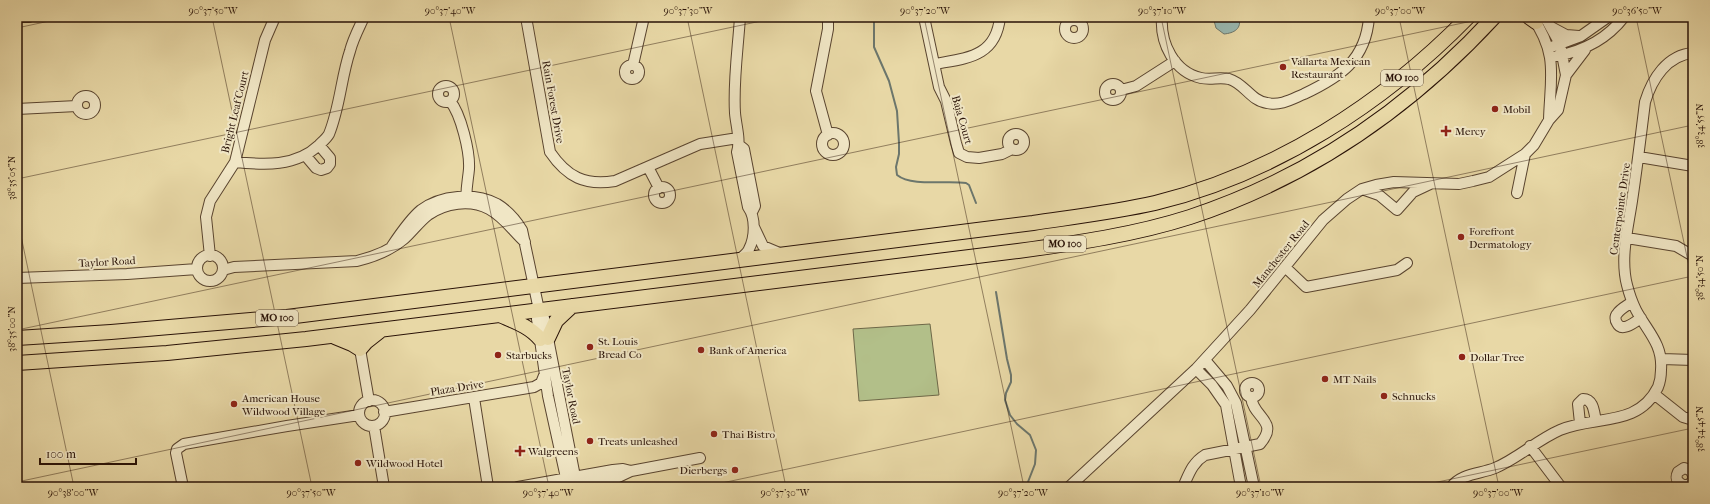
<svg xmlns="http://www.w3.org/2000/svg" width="1710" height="504" font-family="'IM FELL French Canon',serif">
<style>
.green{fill:#b2bf89;stroke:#6e6848}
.water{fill:#99b8b0;stroke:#6c766c}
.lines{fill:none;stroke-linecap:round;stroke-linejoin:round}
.stream{stroke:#6c766c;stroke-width:2}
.minor-casing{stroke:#59442f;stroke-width:12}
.highway-casing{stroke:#291207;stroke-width:16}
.minor{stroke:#f0e6c5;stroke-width:10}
.highway{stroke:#e8d8a6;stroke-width:14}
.ticks{fill:none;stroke:#291207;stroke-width:1;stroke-opacity:0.45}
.poi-dot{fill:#8f2418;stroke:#f0e6c5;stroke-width:1.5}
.labels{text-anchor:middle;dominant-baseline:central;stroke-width:4;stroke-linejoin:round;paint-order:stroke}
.shield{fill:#f0e6c5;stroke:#655240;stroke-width:1}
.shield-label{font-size:10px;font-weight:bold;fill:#291207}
.poi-label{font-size:11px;fill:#291207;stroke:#f0e6c5;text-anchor:start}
.street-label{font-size:11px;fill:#291207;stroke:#f0e6c5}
.neatline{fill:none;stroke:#291207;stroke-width:1.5}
.ticks-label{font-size:10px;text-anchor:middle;fill:#291207}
</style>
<rect width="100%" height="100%" fill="#e8d8a6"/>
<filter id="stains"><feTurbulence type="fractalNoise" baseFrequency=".005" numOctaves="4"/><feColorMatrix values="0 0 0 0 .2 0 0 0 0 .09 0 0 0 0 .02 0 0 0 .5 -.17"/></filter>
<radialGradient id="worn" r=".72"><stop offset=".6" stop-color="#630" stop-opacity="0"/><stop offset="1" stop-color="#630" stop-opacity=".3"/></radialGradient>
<!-- green -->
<path class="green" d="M930,324L939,395L859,401L853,329Z"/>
<!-- water -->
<path class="water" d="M1213,17H1239C1242,29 1234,33 1224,34L1216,28Z"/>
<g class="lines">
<!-- stream -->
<path class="stream" d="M874,17V47L889,81L897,111L899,143V154L896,167L897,175C912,187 947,180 966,183L969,185L976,203
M996,292L1007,359L1011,375V382L1006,393L1005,400L1010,415L1017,424L1030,435L1036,450L1035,464L1026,487"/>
<!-- minor casing -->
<g class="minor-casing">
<path id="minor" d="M23,17H29
M526,17L550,152C567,177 585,186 615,181L700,144L738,138
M828,17V29L816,91L828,135
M924,17L939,87L946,101L956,143L959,153L967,157L979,158L1002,154L1012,149
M1162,17C1160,43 1174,72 1201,78C1210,80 1220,77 1229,79C1244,83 1251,101 1267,103C1281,106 1292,99 1304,94C1340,77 1366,60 1369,17
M1532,17C1559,54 1550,79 1549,120
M1065 29a9 9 0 1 1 18 0a9 9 0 1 1-18 0Z
M1551,27L1566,35L1579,36
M1554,46L1581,36L1608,17
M1557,56C1583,51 1607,39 1624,17
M935,64C967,58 996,57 1000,17
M625 72a7 7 0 1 1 14 0a7 7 0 1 1-14 0Z
M633,65L644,17
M1566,75L1585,50
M1105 92a8 8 0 1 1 16 0a8 8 0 1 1-16 0Z
M438 94a8 8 0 1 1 16 0a8 8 0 1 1-16 0Z
M1121,90L1136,86L1175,61
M77 105a9 9 0 1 1 18 0a9 9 0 1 1-18 0Z
M450,101C461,114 470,152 469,169C468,181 465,192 467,203
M17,109L77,106
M822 144a11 11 0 1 1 22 0a11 11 0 1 1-22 0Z
M1008 142a8 8 0 1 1 16 0a8 8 0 1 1-16 0Z
M739,145L744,149L749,175L755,206L752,212
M305,155L316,168L321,170L327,168L330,164V158L319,145
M1639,157L1693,166
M235,162C264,165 296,167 319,145C322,142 327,138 329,134C340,107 341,78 350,51C353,39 359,28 364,17
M648,167L659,188
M654 195a8 8 0 1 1 16 0a8 8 0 1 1-16 0Z
M1362,189L1379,195L1397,210L1413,192L1430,184
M1517,193L1525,154
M754,227L763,246L782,254
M1627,238L1676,246L1693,256
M392,246C400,234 410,219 421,210C441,195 474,192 497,204C507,210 516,220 522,230L539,310L544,318L577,487
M197 268a13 13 0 1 1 26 0a13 13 0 1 1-26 0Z
M210,256L206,217L210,201L235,162L265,40L275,17
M738,260C742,257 747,254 749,249C755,237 756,218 748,207L737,152C741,140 736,126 735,113C733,81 738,49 740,17
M1285,267L1306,287L1397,270L1407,263
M223,270L234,267L357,261C373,257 391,250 404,239C412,232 419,222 428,215C445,203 470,199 489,209C504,217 513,231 525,242
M17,278L127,274L197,269
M1632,302C1628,305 1620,309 1617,314C1615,316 1615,320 1617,323C1622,333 1635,322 1641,318
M539,310L537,319L548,396L568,487
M360,349L369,401
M1662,359L1693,360
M1205,360L1227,386L1236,403L1254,487
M1196,369L1212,385L1226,405L1241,487
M1245 390a7 7 0 1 1 14 0a7 7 0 1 1-14 0Z
M1654,394L1683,417L1693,420
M474,398L488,487
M359 413a13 13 0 1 1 26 0a13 13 0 1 1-26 0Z
M384,412L534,387L541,383L545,373
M1580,423L1578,404L1583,399C1594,399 1594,413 1596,421
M374,426L384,487
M1530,446L1561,487
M631,471L700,458
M1693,475L1690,470L1684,468L1678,472C1675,478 1677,482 1683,485H1689L1693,480
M183,487L176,453L177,449L184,444L287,426L359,415
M518,487L613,470L623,469L631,471L612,480L576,487
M1069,487L1196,369L1250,310L1323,220L1347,199L1362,189L1376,185L1394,182L1459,184L1473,181L1489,177L1525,154L1534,145L1549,120L1558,110L1566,75L1560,44L1545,17
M1183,487C1189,474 1192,463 1205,455L1260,444C1280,421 1253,418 1251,397
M1451,487C1462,473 1480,474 1495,468C1517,459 1537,440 1560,430C1594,415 1638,428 1658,387C1660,382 1661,375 1661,370C1663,344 1647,331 1636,310C1632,302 1629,293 1627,285C1620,258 1628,228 1632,201C1637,168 1641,135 1645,102C1652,79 1667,55 1693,53"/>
</g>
<!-- highway casing -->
<g class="highway-casing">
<path id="highway" d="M1529,17L1536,22
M502,316C516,322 530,327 540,339
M335,337L352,344L360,349L366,342L380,331
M17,338L111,332L287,317L1033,223C1073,217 1115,212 1155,203C1274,174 1383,104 1468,17
M548,338L556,321L572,306
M17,363L167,353L306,339L1018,251C1076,243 1134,235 1190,217C1308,178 1410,108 1494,17"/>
</g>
<!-- minor -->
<use href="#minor" class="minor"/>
<!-- highway -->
<use href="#highway" class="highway"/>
</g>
<!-- ticks -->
<path class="ticks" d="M212,17L312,487M449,17L549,487M687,17L786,487M924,17L1024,487M1161,17L1261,487M1399,17L1499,487M1636,17L1693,285M17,28L68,17M17,179L780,17M17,217L74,487M17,330L1491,17M17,482L1693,125M703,487L1693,276M1414,487L1693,428"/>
<!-- markers -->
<g class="poi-dot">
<circle cx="1283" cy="67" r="4"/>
<circle cx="1495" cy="109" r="4"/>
<path d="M1444 125h4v4h4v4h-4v4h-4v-4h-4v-4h4z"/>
<circle cx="1461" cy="237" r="4"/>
<circle cx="590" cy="347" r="4"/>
<circle cx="701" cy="350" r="4"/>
<circle cx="498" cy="355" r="4"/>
<circle cx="1462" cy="357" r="4"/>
<circle cx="1325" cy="379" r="4"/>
<circle cx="1384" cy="396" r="4"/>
<circle cx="234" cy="404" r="4"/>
<circle cx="714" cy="434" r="4"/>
<circle cx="590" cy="441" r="4"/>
<path d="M518 445h4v4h4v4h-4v4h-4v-4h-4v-4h4z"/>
<circle cx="358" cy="463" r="4"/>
<circle cx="735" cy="470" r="4"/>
</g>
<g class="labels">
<!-- shield labels -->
<g class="shield">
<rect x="1381" y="70" width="42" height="16" rx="3"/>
<rect x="1044" y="236" width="42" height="16" rx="3"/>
<rect x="256" y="310" width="42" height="16" rx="3"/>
</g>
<g class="shield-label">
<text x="1402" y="78">MO 100</text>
<text x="1065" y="244">MO 100</text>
<text x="277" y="318">MO 100</text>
</g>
<!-- poi labels -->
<g class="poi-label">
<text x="1291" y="61">Vallarta Mexican<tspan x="1291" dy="13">Restaurant</tspan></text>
<text x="1503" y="109">Mobil</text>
<text x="1455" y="131">Mercy</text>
<text x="1469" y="231">Forefront<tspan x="1469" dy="13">Dermatology</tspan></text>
<text x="598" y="341">St. Louis<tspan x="598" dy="13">Bread Co</tspan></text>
<text x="709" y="350">Bank of America</text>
<text x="506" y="355">Starbucks</text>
<text x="1470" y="357">Dollar Tree</text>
<text x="1333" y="379">MT Nails</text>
<text x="1392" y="396">Schnucks</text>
<text x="242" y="398">American House<tspan x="242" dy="13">Wildwood Village</tspan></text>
<text x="722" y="434">Thai Bistro</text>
<text x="598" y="441">Treats unleashed</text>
<text x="528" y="451">Walgreens</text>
<text x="366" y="463">Wildwood Hotel</text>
<text x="727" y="470" text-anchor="end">Dierbergs</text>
</g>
<!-- street labels -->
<g class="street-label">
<text transform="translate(553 102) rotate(80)">Rain Forest Drive</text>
<text transform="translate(235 112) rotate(-76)">Bright Leaf Court</text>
<text transform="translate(962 120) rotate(74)">Baja Court</text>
<text transform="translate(1620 209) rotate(-82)">Centerpointe Drive</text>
<text transform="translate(1281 254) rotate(-51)">Manchester Road</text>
<text transform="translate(107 262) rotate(-3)">Taylor Road</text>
<text transform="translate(457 388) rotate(-9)">Plaza Drive</text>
<text transform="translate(571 396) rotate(79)">Taylor Road</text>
</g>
</g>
<!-- margin -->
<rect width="1710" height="504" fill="none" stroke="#e8d8a6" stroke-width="44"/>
<!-- scale -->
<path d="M40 458v6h96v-6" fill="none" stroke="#291207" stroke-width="2"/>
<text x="46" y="458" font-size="12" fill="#291207" stroke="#f0e6c5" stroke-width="3" paint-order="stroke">100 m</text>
<rect x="22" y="22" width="1666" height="460" class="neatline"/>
<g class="ticks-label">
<text x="213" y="14">90°37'50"W</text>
<text x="450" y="14">90°37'40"W</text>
<text x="688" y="14">90°37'30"W</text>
<text x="925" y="14">90°37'20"W</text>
<text x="1162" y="14">90°37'10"W</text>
<text x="1400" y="14">90°37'00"W</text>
<text x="1637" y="14">90°36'50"W</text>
<text transform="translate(1699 126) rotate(-90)" y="4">38°34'55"N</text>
<text transform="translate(11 178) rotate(-90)" y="4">38°35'05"N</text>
<text transform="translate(1699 278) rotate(-90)" y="4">38°34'50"N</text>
<text transform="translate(11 329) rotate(-90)" y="4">38°35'00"N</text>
<text transform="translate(1699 429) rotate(-90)" y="4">38°34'45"N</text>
<text x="73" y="496">90°38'00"W</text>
<text x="311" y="496">90°37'50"W</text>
<text x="548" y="496">90°37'40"W</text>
<text x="785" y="496">90°37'30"W</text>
<text x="1023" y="496">90°37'20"W</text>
<text x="1260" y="496">90°37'10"W</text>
<text x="1498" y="496">90°37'00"W</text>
</g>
<rect width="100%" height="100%" filter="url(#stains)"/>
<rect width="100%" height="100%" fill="url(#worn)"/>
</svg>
